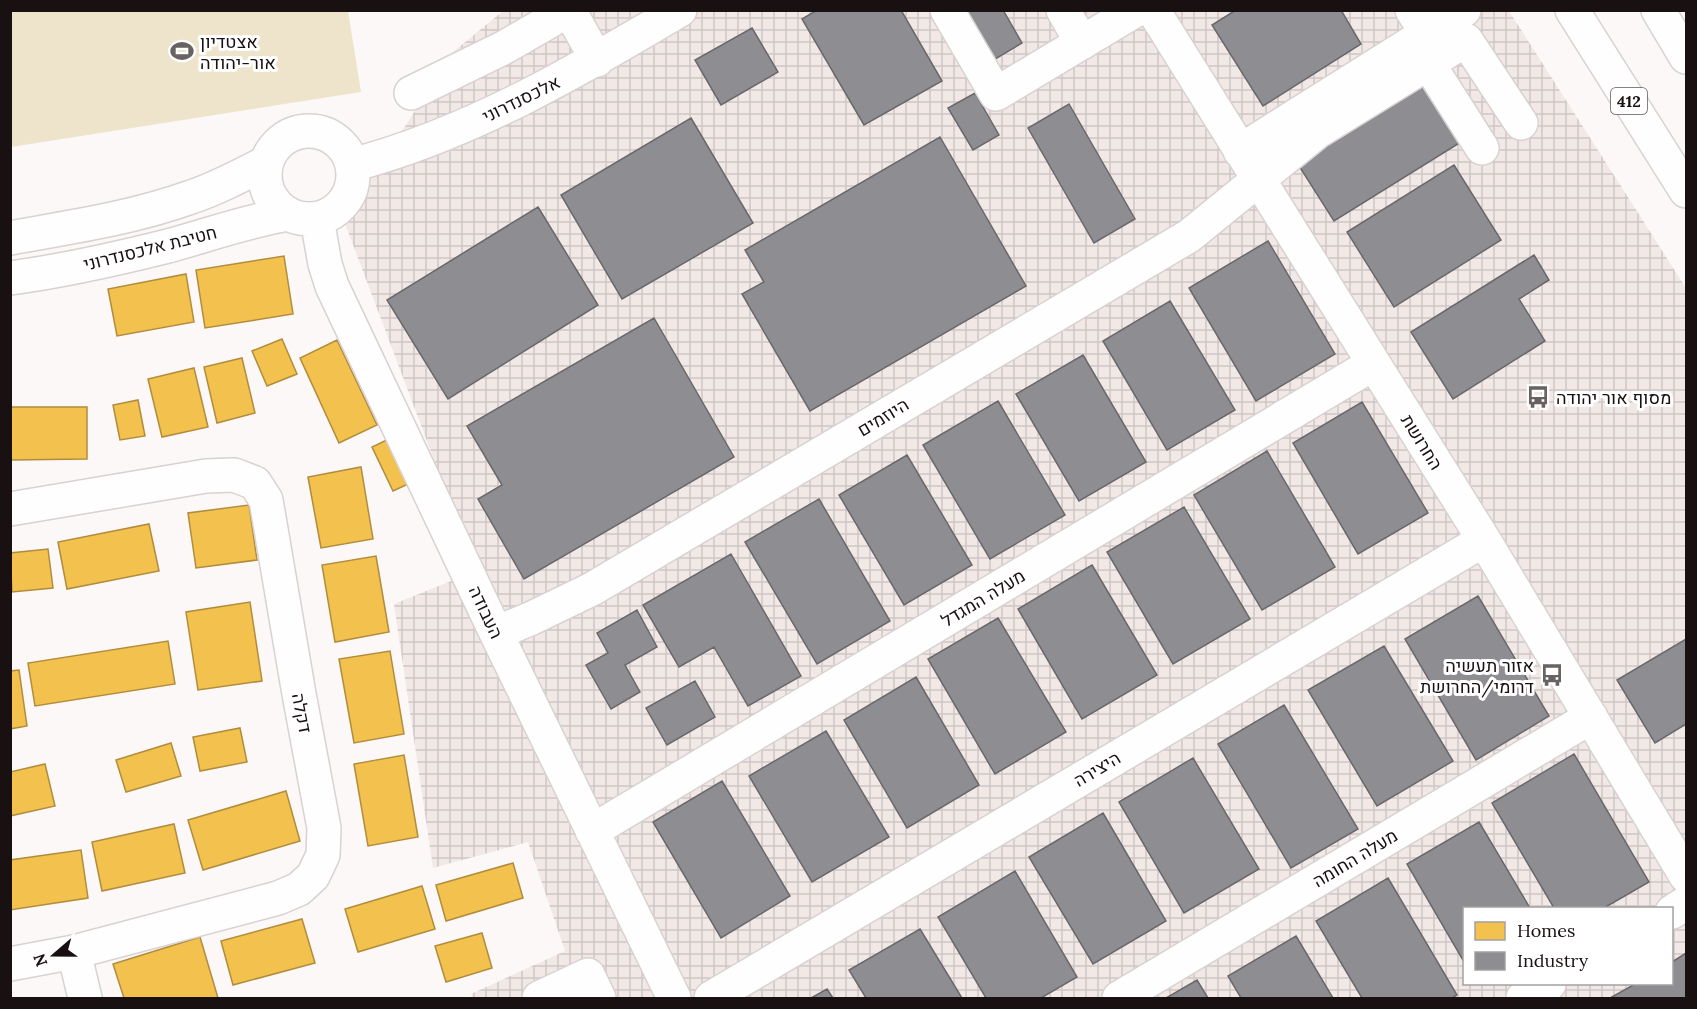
<svg xmlns="http://www.w3.org/2000/svg" width="1697" height="1009" font-family="Lora,Heebo,serif">
<style>
.industrial{fill:url(#industrial-grid);fill-rule:evenodd}
.pitch{fill:#eee4cb}
.homes{fill:#f2c14e;stroke:#b18c3c;stroke-width:1.5}
.industry{fill:#8d8d92;stroke:#6a686b;stroke-width:1.5}
.lines{fill:none;stroke-linecap:round;stroke-linejoin:round}
.minor-casing{stroke:#d8d2d1;stroke-width:36}
.major-casing{stroke:#d8d2d1;stroke-width:36}
.minor{stroke:#fefefe;stroke-width:33}
.major{stroke:#fefefe;stroke-width:33}
.labels{text-anchor:middle;dominant-baseline:central;stroke-width:6;stroke-linejoin:round;paint-order:stroke}
.shield{fill:#fff;stroke:#5e5858;stroke-width:1.5}
.shield-label{font-size:16px;font-weight:bold;fill:#191111}
.poi-label{font-size:18px;fill:#191111;stroke:#fff;text-anchor:start}
.street-label{font-size:18px;fill:#191111;stroke:#fff}
</style>
<defs>
<pattern id="industrial-grid" width="8" height="8" patternUnits="userSpaceOnUse" patternTransform="scale(1.5)"><rect width="8" height="8" fill="#f2e9e7"/><path d="M0 4h8M4 0v8" fill="none" stroke="#cfc7c5"/></pattern>
</defs>
<rect width="100%" height="100%" fill="#fbf8f7"/>
<!-- industrial -->
<path class="industrial" d="M503,11H1509L1686,288V998H473L471,994L565,951L528,842L433,868L394,604L476,571L344,221L453,52ZM1464,908H1672V984H1464Z"/>
<!-- pitch -->
<path class="pitch" d="M11,10L348,11L361,92L11,147Z"/>
<!-- homes -->
<path class="homes" d="M284,256L293,314L205,328L196,270Z
M186,274L194,322L117,336L108,289Z
M282,339L297,374L267,386L252,351Z
M337,340L377,425L339,443L300,358Z
M242,358L255,413L217,423L204,367Z
M194,368L208,427L162,437L148,379Z
M138,400L145,436L120,440L113,405Z
M10,407H87V459L10,460Z
M395,436L417,480L393,491L372,447Z
M361,467L373,539L321,548L308,477Z
M249,505L257,560L196,568L188,513Z
M149,524L159,571L67,589L58,542Z
M48,549L53,588L12,592L10,553Z
M376,556L389,632L335,642L322,565Z
M250,602L262,681L198,690L186,612Z
M168,641L175,684L35,706L28,663Z
M390,651L404,734L354,743L339,659Z
M19,670L27,726L10,729V671Z
M240,728L247,762L200,771L193,737Z
M171,743L181,776L126,792L116,760Z
M404,755L418,837L368,846L354,764Z
M45,764L55,806L10,816V772Z
M286,791L300,841L203,870L188,820Z
M174,824L185,873L102,891L92,842Z
M81,850L88,898L10,910V860Z
M513,863L523,898L446,921L436,885Z
M422,886L435,929L358,952L345,909Z
M302,919L315,963L233,985L221,941Z
M482,933L492,968L446,982L435,946Z
M200,937L218,998H124L113,964Z"/>
<!-- industry -->
<path class="industry" d="M817,10H901L942,81L864,125L802,19Z
M964,10H1003L1022,43L992,61Z
M1236,10H1341L1361,44L1263,106L1212,25Z
M752,28L778,72L721,105L695,60Z
M1421,78L1461,142L1334,221L1294,158Z
M975,93L999,135L973,150L948,108Z
M1069,104L1135,219L1094,243L1028,128Z
M691,118L753,223L622,299L561,195Z
M940,137L1026,286L810,411L742,294L764,282L745,250Z
M1454,165L1501,240L1394,307L1347,232Z
M538,207L598,305L448,399L387,300Z
M1268,241L1335,354L1256,401L1189,288Z
M1534,255L1549,280L1519,299L1545,341L1453,399L1411,332Z
M1170,301L1235,410L1167,450L1103,341Z
M654,318L734,457L524,579L478,499L502,485L467,426Z
M1083,355L1146,462L1079,501L1016,394Z
M998,401L1065,515L990,559L923,445Z
M1362,402L1428,513L1358,554L1293,443Z
M1267,451L1335,567L1262,610L1194,495Z
M907,455L972,565L904,605L839,495Z
M819,499L890,621L817,664L745,542Z
M1184,507L1250,619L1173,664L1107,552Z
M731,554L801,676L748,706L714,647L679,667L643,605Z
M1092,565L1157,675L1082,719L1018,609Z
M1478,596L1549,716L1476,760L1405,639Z
M637,610L657,647L625,665L640,692L611,709L586,665L608,653L597,633Z
M998,618L1066,732L995,774L928,659Z
M1686,639V724L1655,743L1617,680Z
M1384,646L1453,761L1377,806L1308,690Z
M916,677L979,785L907,828L844,720Z
M695,681L715,717L667,745L646,708Z
M1284,705L1358,829L1291,868L1218,744Z
M826,731L889,837L812,882L749,776Z
M1574,754L1649,882L1604,908H1554L1492,803Z
M1193,758L1259,869L1184,913L1119,802Z
M722,781L790,896L721,938L653,822Z
M1103,813L1166,921L1093,964L1029,857Z
M1479,822L1530,908H1464V962L1407,864Z
M1015,871L1077,977L1041,998H986L938,917Z
M1388,878L1457,995L1452,998H1362L1316,921Z
M920,929L962,998H866L849,970Z
M1296,936L1333,998H1241L1228,976Z
M1686,953V998H1610L1635,984H1672V962Z
M1197,980L1208,998H1166Z
M827,989L833,998H811Z"/>
<g class="lines">
<!-- minor casing -->
<g class="minor-casing">
<path id="minor" d="M569,10L597,60
M947,10L996,94L1136,10
M1063,10L1082,43
M1153,10L1484,540L1686,876
M1412,10L1427,34
M1428,63L1482,148
M411,93L505,47L569,10
M265 175a44 44 0 1 1 88 0a44 44 0 1 1-88 0Z
M1240,151L1464,10
M352,165C470,134 575,72 680,10
M317,219L325,264L332,286L496,633L674,998
M10,238C71,227 133,218 191,197C218,188 242,175 267,162
M10,278C63,271 116,259 168,246C208,235 247,221 288,214
M10,509L206,476L234,475L255,483L266,500L299,694L324,828L323,855L313,876L299,889L278,898L74,952L10,964
M496,633L532,618L592,589L1189,236L1317,132L1466,40L1521,123
M592,831L1373,364
M1672,912L1686,903
M74,952L85,998
M539,998L588,975L599,998
M711,998L1484,540
M1119,998L1591,717
M1523,998L1549,984"/>
</g>
<!-- major casing -->
<g class="major-casing">
<path id="major" d="M1572,10L1686,191
M1658,10L1686,57"/>
</g>
<!-- minor -->
<use href="#minor" class="minor"/>
<!-- major -->
<use href="#major" class="major"/>
</g>
<!-- icons -->
<defs>
<g id="stadium-bare" transform="scale(1.8)"><path d="M0-5a6.5 5 0 1 0 0 10a6.5 5 0 1 0 0-10ZM-3.5-1.8h7v3.6h-7Z" fill="#686262" stroke="#fff" stroke-width="2.5" paint-order="stroke"/></g>
<g id="bus-bare" transform="scale(1.8)"><path d="M-5-6H5V4H4V6H2V4H-2V6H-4V4H-5ZM-3.5-4V0h7V-4ZM-3.5 1.2v1.5H-2V1.2ZM2 1.2v1.5H3.5V1.2Z" fill="#686262" stroke="#fff" stroke-width="2.5" paint-order="stroke"/></g>
</defs>
<g fill-rule="evenodd">
<use href="#stadium-bare" x="182" y="51"/>
<use href="#bus-bare" x="1538" y="397"/>
<use href="#bus-bare" x="1552" y="675"/>
</g>
<g class="labels">
<!-- shield labels -->
<rect class="shield" x="1611" y="88" width="36" height="26" rx="4.5"/>
<g class="shield-label">
<text x="1629" y="101">412</text>
</g>
<!-- poi labels -->
<g class="poi-label">
<text x="200" y="41">אצטדיון<tspan x="200" dy="21">אור-יהודה</tspan></text>
<text x="1556" y="397">מסוף אור יהודה</text>
<text x="1534" y="665" text-anchor="end">אזור תעשיה<tspan x="1534" dy="21">דרומי/החרושת</tspan></text>
</g>
<!-- street labels -->
<g class="street-label">
<text transform="translate(521 99) rotate(-26)">אלכסנדרוני</text>
<text transform="translate(150 248) rotate(-14)">חטיבת אלכסנדרוני</text>
<text transform="translate(883 417) rotate(-31)">היוזמים</text>
<text transform="translate(1422 442) rotate(58)">החרושת</text>
<text transform="translate(983 598) rotate(-31)">מעלה המגדל</text>
<text transform="translate(486 612) rotate(65)">העבודה</text>
<text transform="translate(302 713) rotate(79)">דקלה</text>
<text transform="translate(1097 769) rotate(-31)">היצירה</text>
<text transform="translate(1355 858) rotate(-31)">מעלה החומה</text>
</g>
</g>
<!-- border -->
<rect width="1697" height="1009" fill="none" stroke="#191111" stroke-width="24"/>
<!-- legend -->
<rect x="1463" y="907" width="210" height="78" fill="#ffffff" stroke="#a3a0a0" stroke-width="1.5"/>
<rect x="1475" y="922" width="30" height="18" fill="#f2c14e" stroke="#a3a0a0" stroke-width="1.5"/>
<text x="1517" y="937" font-size="18" fill="#191111">Homes</text>
<rect x="1475" y="952" width="30" height="18" fill="#8d8d92" stroke="#a3a0a0" stroke-width="1.5"/>
<text x="1517" y="967" font-size="18" fill="#191111">Industry</text>
<!-- north arrow -->
<g transform="translate(54 955) rotate(250)" stroke="#ffffff" stroke-width="4.5" paint-order="stroke">
<path d="M0-4.5L10 22L0 15L-10 22Z" fill="#191111"/>
<text y="-9" font-size="16" font-weight="bold" text-anchor="middle" fill="#191111">N</text>
</g>
</svg>
